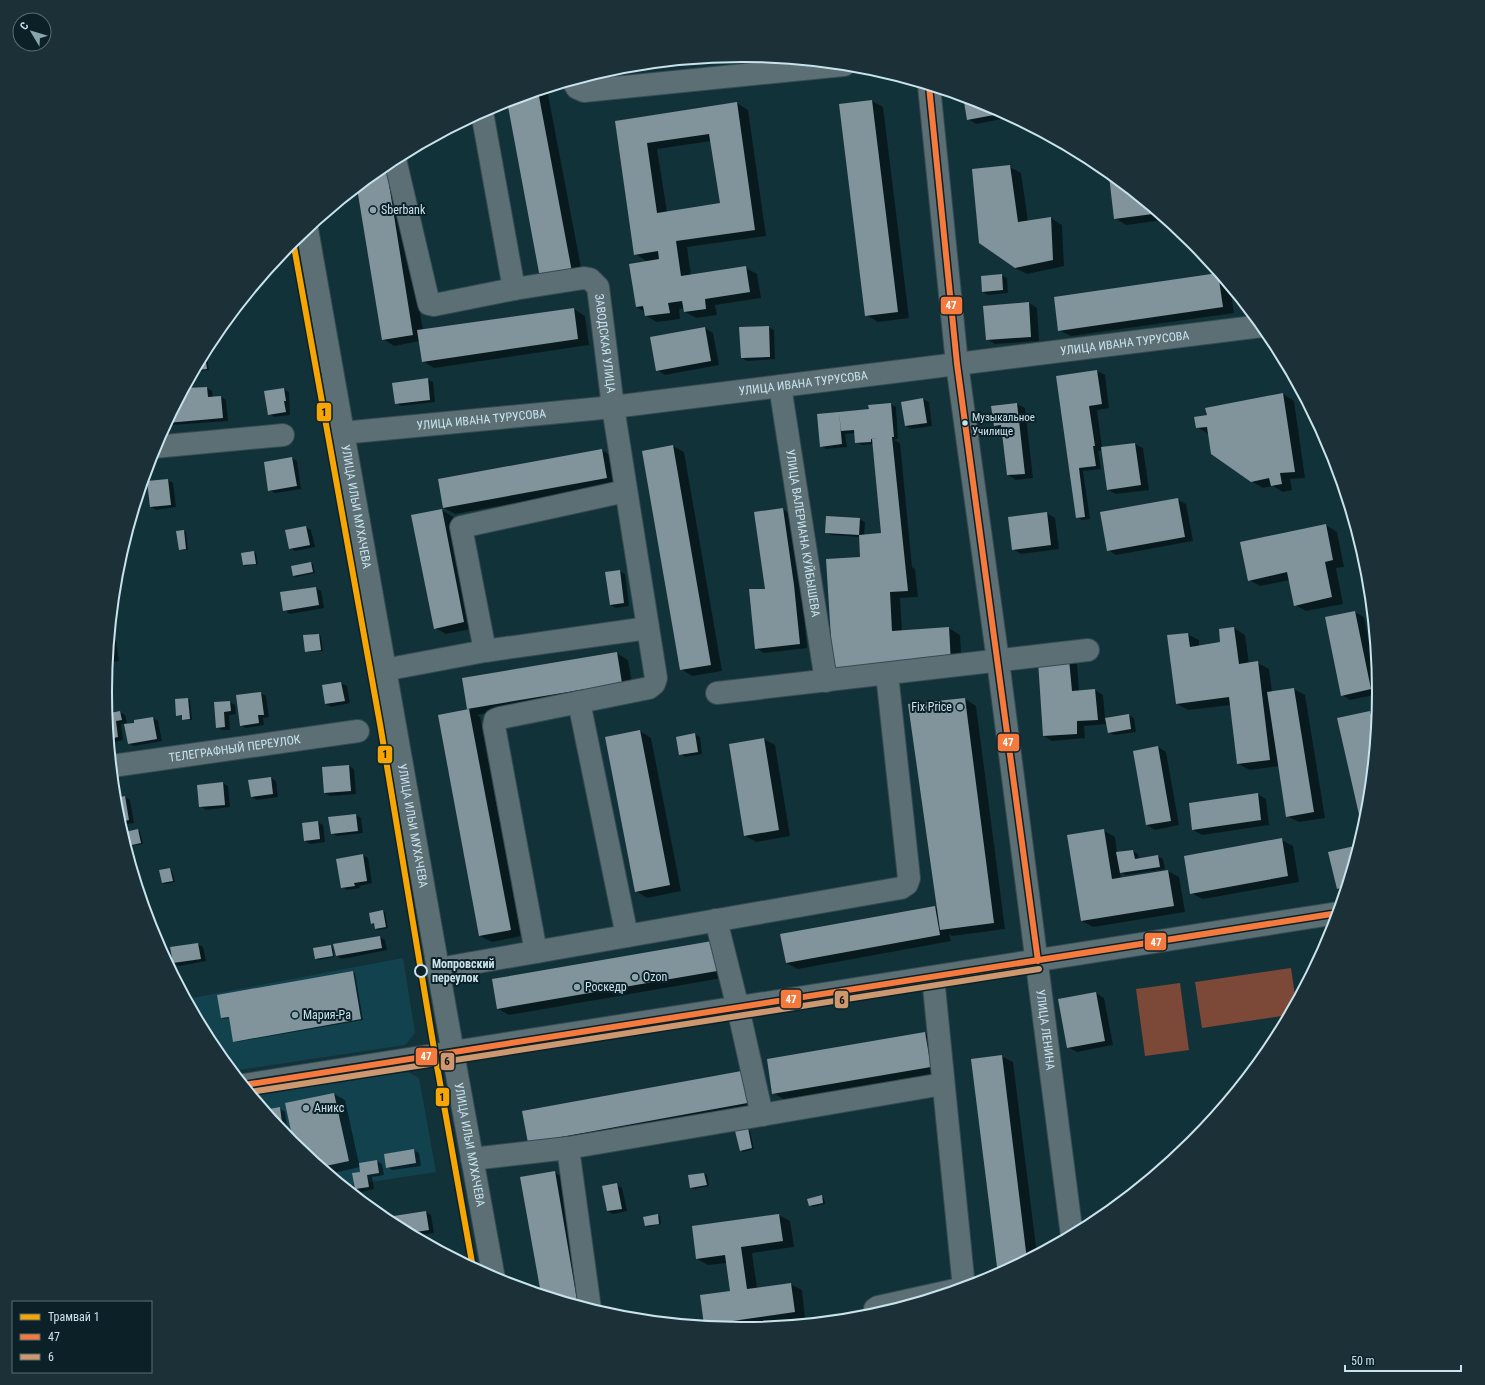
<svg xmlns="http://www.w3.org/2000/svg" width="1485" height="1385" font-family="'Roboto Condensed',sans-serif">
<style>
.built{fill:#13424f}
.green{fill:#7c4837}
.shadow{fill:#0007;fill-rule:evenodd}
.building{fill:#81949c;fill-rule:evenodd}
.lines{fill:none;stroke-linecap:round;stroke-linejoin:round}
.minor-casing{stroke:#364b52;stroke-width:24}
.minor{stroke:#5b6f75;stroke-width:22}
.bus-1-casing{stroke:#0c2127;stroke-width:9}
.bus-2-casing{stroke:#0c2127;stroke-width:9}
.bus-1{stroke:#f6793e;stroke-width:6}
.bus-2{stroke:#cd976f;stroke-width:6}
.tram-1-casing{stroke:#0c2127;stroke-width:9}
.tram-1{stroke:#f7a600;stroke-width:6}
.poi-dot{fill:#89a5ae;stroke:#0c2127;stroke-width:1.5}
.bus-dot{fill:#c9e3ec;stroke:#0c2127;stroke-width:1.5}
.stop-dot{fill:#0c2127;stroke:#c9e3ec;stroke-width:2}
.labels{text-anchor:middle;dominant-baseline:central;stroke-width:4;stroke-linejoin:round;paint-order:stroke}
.bus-label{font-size:11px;fill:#c9e3ec;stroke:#0c2127;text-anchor:start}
.poi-label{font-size:12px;fill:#c9e3ec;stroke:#0c2127;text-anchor:start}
.street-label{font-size:12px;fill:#c9e3ec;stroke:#0c2127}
.stop-label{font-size:12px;font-weight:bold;fill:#c9e3ec;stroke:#0c2127;text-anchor:start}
.rim{fill:none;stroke:#c9e3ec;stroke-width:2}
.line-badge{stroke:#0c2127;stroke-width:1.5}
.badge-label{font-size:11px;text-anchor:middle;font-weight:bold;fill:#fff}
.pale-badge-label{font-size:11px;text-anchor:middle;font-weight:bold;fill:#111}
</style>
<rect width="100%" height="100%" fill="#12323a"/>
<!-- built -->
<path class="built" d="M403,958L415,1033L405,1045L232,1071L212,1046L187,999Z
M408,1072L419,1078L436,1172L344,1186L292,1143L251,1094Z"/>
<!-- green -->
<path class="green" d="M1291,968L1296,1003L1289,1015L1202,1028L1195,982Z
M1180,983L1189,1050L1145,1056L1136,989Z"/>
<!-- shadow -->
<path class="shadow" d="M730,56L713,59L711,58Z
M689,60L644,67L641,65Z
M547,89L583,278L541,277L508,101Z
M964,97L987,104L1001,111L1002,119L976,124L968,119Z
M872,101L883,107L909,318L878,322L866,315Z
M737,103L748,110L766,236L687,247L691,276L746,268L757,274L761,298L715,305L717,315L696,318L685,312L684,308L679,309L680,319L657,322L646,316L645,312L636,307L648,262L635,254L616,121ZM711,141L721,204L667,212L657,149Z
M1044,134L1059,142L1053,143L1044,138Z
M395,159L423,331L574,309L585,316L589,345L434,368L423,361L420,341L394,346L383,339L358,187L389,162Z
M1010,167L1021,173L1028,221L1051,218L1062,225L1064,266L1027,274L1015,268Z
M1113,176L1164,218V220L1126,225L1115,218Z
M1001,275L1007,278L1008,293L988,295L983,292Z
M1218,275L1222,277L1230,287L1234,313L1071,336L1059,330Z
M1029,303L1037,308L1039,341L995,344L987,339Z
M768,327L774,330L775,359L747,361L742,358Z
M705,328L713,333L719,365L665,375L657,370Z
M203,356L207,358L209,370L195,371Z
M1097,371L1105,375L1109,408L1097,410L1102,448L1135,444L1143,448L1149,490L1116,494L1108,490L1102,450L1098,451L1101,469L1083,471L1090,519L1082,520L1077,517L1057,376Z
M427,379L433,382L435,402L401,406L396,403Z
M207,388L212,391L213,398L221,397L226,400L228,421L171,425L167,423L185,389Z
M284,389L289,392L290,415L274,417L269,414Z
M1283,394L1294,401L1305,478L1290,479L1292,490L1283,492L1273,486L1263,488L1251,481L1208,434L1197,427L1208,416Z
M923,399L929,402L932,426L911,429L906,426L902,402Z
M890,404L896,407L898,439L894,440L900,443L912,567L915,569L918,597L900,598L902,631L949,628L960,635L962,669L845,676L861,558L860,537L831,535L826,532L859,519L865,522L864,535L882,534L873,444L862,445L856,442L855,433L845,434L847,447L826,449L821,446L818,415L870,410Z
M1017,404L1025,408L1033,478L1016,480L1008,475L1003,430L994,425Z
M673,446L684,452L722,671L692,676L681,669Z
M602,450L613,457L618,484L455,514L444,508Z
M292,458L297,461L301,489L275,493L269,490Z
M168,480L173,483L176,507L156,510L151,507Z
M1178,500L1186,504L1193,541L1116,555L1108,550Z
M783,509L791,514L802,590L807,648L764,653L756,648Z
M442,510L453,517L475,628L446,634L435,628Z
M1047,513L1055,518L1059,549L1021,554L1013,549Z
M1326,525L1337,532L1344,567L1336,568L1343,604L1306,611L1295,605L1290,580L1260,586L1249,580Z
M306,527L311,530L315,547L295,551L290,548Z
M184,531L186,532L188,550H182L180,549Z
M254,552L256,553L258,564L246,566L244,565L243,554Z
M311,563L313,564L315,573L296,577L294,576Z
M620,571L625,574L629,606L616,608L610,605Z
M316,588L321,591L324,608L290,614L284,610Z
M1355,612L1364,617L1379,694L1350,700L1342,695L1326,618Z
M1234,628L1245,635L1249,664L1258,663L1269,669L1272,692L1294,689L1305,695L1325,818L1299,822L1287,816L1280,766L1250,770L1238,764L1231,705L1188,710L1177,704L1187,634L1199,640V646L1221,643Z
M319,635L321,636L323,651L308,652L306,651Z
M110,638L116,641L119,661L108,663Z
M617,653L628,660L633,689L477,715L480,717L521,936L492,942L480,936L439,716L471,710L468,708Z
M1069,660L1077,664L1079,691L1095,690L1103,695L1105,719L1129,715L1134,718L1136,732L1114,735L1108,732L1107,724L1084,726L1085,738L1052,741L1044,736Z
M341,683L347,686L350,703L331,707L326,704L323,686Z
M261,693L266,696L269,717L263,718L264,725L246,728L240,725Z
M188,699L190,700L192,720H186L183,719V716L177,715Z
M965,699L976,706L1005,929L952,936L949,934L951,941L798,969L786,963L934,907L938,909Z
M230,702L235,705L236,714L229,715L230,730H222L217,727L215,703Z
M107,708H109L114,711V713L120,712L125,715L127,723L121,724L123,740L110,743Z
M1370,712L1378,716L1368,817L1364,831L1338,719Z
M153,718L158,721L162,741L134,746L128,743L136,723Z
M640,731L651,738L681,891L647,898L636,891Z
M694,734L700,737L702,754L685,757L680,754Z
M764,739L775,745L790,836L756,842L745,836Z
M1158,747L1166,752L1179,825L1155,830L1147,825Z
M349,766L354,769L356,794L330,796L325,793L323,768Z
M271,778L276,781L278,797L257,800L252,797Z
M223,783L228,786L230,807L206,810L200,806L198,785Z
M1258,794L1266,799L1269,825L1202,835L1193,830Z
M125,797L130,800L134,823L120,825L117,817L115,799Z
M356,815L361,818L363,833L337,836L331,833L330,818Z
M318,822L323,825L325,842L310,844L305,841Z
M138,830L140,832L143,844L130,846L128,845Z
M1103,830L1115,837L1117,853L1133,851L1138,854L1139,859L1158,856L1163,859L1165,869L1126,875L1120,872L1121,879L1168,871L1179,877L1185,912L1093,927L1082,921Z
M1282,840L1293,846L1299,882L1203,899L1191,893Z
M1359,846L1345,892L1338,888L1330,853Z
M363,855L368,858L372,883L359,886L360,888L347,890L342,887Z
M170,869L172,871L175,882L165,884L162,883Z
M135,876L142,879L145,907Z
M383,911L385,912L388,928L378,930L376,929L375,924L372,923Z
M380,937L385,940L387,950L342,959L336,956Z
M198,944L203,947L206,961L179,966L174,963L171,948Z
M331,946L333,948L334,957L318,960L316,959Z
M723,949L728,977L509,1015L498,1009Z
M352,972L355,973L363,1020L236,1042L234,1041L230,1018L224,1019L222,1018Z
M1096,993L1104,998L1113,1045L1077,1052L1068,1047Z
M925,1033L936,1040L942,1073L785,1100L773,1093Z
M1001,1056L1013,1062L1037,1255L999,1275L972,1060Z
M747,1071L764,1108L540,1148L523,1111Z
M334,1094L345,1100L359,1164L377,1161L382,1164L384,1175L372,1177L374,1189L361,1192L356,1188L361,1172L360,1167L329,1174L295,1146L286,1104Z
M280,1108L285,1112L288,1134L285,1135L265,1111Z
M748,1130L750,1131L754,1149L743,1152L741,1151Z
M414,1150L419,1153L421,1166L392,1170L387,1167Z
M554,1172L566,1179L588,1309L542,1295L522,1178Z
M704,1174L707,1175L709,1186L694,1189L691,1188L689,1176Z
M617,1185L622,1188L627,1211L613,1214L607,1211Z
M821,1197L824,1198L825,1204L812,1207L810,1205Z
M426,1212L431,1215L434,1233L414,1236L402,1230L401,1226H396L389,1223L388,1218Z
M657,1215L660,1216L661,1224L648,1227L646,1225Z
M779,1215L790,1221L794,1247L752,1253L757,1288L790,1284L802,1290L805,1318L731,1329L708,1327L705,1325L731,1291L727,1263L708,1265L697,1259Z"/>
<!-- building -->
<path class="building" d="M538,91L572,272L540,278L507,101Z
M963,96L987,104L993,107L994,115L967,120Z
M872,100L898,312L865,316L839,104Z
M737,102L755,230L676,241L681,276L746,266L750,292L705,299L706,309L684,312L682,301L668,303L670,313L645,316L643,306L636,307L629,264L659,259L658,251L634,255L615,121ZM709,134L720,203L657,213L647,143Z
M386,165L413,335L382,340L357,188Z
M1010,165L1018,222L1051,217L1053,260L1015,268L979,243L972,169Z
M1112,175L1153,208V214L1114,219L1109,176Z
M1218,273L1223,307L1058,331L1054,297Z
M1002,274L1003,290L982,292L981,276Z
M1029,302L1031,337L986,340L983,306Z
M574,308L578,339L422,362L417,330Z
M769,326L770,357L741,358L739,327Z
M705,327L711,361L656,371L650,337Z
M203,355H205L207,369L195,370Z
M1097,370L1102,404L1089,406L1095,446H1093L1096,466L1079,468L1085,517L1076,518L1056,376Z
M428,378L430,400L395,404L392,383Z
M207,387L208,397L221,396L223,418L167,423L186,388Z
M284,388L286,401H284L286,412L268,415L264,391Z
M1283,393L1295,472L1280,473L1282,484L1271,486L1269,478L1251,482L1211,454L1207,427L1196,428L1194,417L1207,415L1205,408Z
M923,398L927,423L905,426L901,402Z
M891,403L894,437H892L908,591L890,592L892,631L949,627L951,663L833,670L826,559L860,557L859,535L881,533L872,439L879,438L871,439V442L855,443L854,430L841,431L839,412L869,409L868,405Z
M1017,403L1025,474L1007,475L1001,425L994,426L991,406Z
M839,412L842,444L820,447L817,414Z
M1135,443L1141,485L1107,490L1101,447Z
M673,445L711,665L680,670L642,451Z
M602,449L607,478L443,508L438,479Z
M292,457L297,486L268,491L264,462Z
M168,479L171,505L150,507L147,481Z
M1178,498L1185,537L1107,551L1100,512Z
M783,508L794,585L800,644L755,649L749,589H765L754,512Z
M442,509L464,622L434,629L411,515Z
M1047,512L1051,545L1012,550L1008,517Z
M826,516L860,518L859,535L825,533Z
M1326,524L1333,560L1325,562L1332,597L1294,606L1287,572L1248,581L1240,542Z
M306,526L310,545L289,549L285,530Z
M184,530L186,549L179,550L176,531Z
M254,551L256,564L243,565L241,553Z
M311,562L313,572L293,576L291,566Z
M620,570L624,603L610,605L605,572Z
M316,587L319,605L283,611L280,592Z
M1355,611L1371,689L1341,696L1325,617Z
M1234,627L1239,664L1258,661L1270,760L1237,764L1229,697L1176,704L1167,635L1188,633L1190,647L1220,642L1219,629Z
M319,634L321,650L305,652L303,635Z
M110,639L114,658L108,660Z
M617,652L622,683L467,709L462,678Z
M1069,659L1072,691L1095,689L1098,720L1077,721V734L1043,736L1038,661Z
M341,682L345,701L325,704L322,685Z
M1294,688L1314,812L1286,817L1267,692Z
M261,692L264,715H258L259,723L240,726L236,695Z
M188,698L190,719L182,720V715L176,716L175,699Z
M965,698L994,923L940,930L908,704Z
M230,701L231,711L224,712L225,727L216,728L214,702Z
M106,707H109L110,713L120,711L122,720L116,721L118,737L110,739Z
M469,709L511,930L479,936L438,715Z
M1370,711L1376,736L1368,817L1363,832L1337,718Z
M1129,714L1131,729L1108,733L1105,718Z
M153,717L157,739L128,744L124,724L134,723V720Z
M640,730L670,885L635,892L605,737Z
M695,733L698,752L679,755L676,737Z
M764,738L779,830L744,836L729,744Z
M1158,746L1171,821L1146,825L1133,751Z
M349,765L351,791L324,793L322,767Z
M271,777L273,794L251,797L248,780Z
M223,782L225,805L199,807L197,785Z
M1258,793L1261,820L1192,830L1189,803Z
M125,796L129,820L119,822L115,798Z
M356,814L358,831L331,834L328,817Z
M318,821L320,839L304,841L302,823Z
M138,829L141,843L127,846L125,832Z
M1104,829L1112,879L1168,870L1174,906L1081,921L1067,835Z
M1282,838L1288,876L1190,894L1184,856Z
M1359,845L1347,886L1337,889L1328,852Z
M1133,850L1135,859L1158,855L1160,867L1120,873L1116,852Z
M363,854L367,881L354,883L355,886L341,888L336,859Z
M170,868L173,881L162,883L159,870Z
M935,906L940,935L786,963L780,934Z
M383,910L386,927L375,929L374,923L371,924L369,913Z
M380,936L382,948L336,956L333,944Z
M712,941L717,971L497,1009L492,979Z
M198,943L201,959L173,963L170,947Z
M331,945L333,956L315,959L313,948Z
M353,971L361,1019L233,1042L229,1017L221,1018L217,995Z
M1096,992L1105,1041L1067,1048L1058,999Z
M925,1032L931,1067L772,1094L767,1059Z
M1002,1055L1027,1260L998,1275L971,1059Z
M747,1070L753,1102L528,1143L522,1111Z
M334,1093L349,1161L321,1167L294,1145L285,1103Z
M280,1107L283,1131L282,1132L264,1110Z
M748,1128L752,1148L740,1151L735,1131Z
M1204,1130L1198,1137L1196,1140L1195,1131Z
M414,1149L416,1163L386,1168L384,1154Z
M377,1160L379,1173L367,1175L369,1187L355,1189L352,1173L360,1172L359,1163Z
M555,1171L578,1306L541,1294L520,1177Z
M704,1173L707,1185L690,1188L688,1175Z
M617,1183L622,1209L607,1211L602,1186Z
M822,1195L823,1203L809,1206L807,1199Z
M426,1211L429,1230L409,1233L401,1229L399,1222L391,1224L388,1222L387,1217Z
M658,1214L659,1224L645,1226L643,1217Z
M779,1214L783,1241L741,1247L747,1289L791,1283L795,1312L704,1325L700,1295L730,1291L725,1255L696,1259L692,1226Z"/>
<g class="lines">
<!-- minor casing -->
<g class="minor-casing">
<g id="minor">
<path d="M573,81L577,88L584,91L844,65"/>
<path id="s1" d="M929,86L957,364L998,661L1072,1236"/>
<path id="s2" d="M482,112L514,289L584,278L590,279L598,287L613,407L656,678L654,684L649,688L500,718L495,720L494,726L536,952"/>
<path d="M395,159L429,304L434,305L514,289"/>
<path id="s3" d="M307,229L453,1053L494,1279"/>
<path id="s4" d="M780,386L826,681"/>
<path id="s5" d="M342,433L613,407L1262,326"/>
<path d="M154,447L283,435"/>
<path d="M485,651L461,527L626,491"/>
<path d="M384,670L485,651L648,628"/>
<path d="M717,693L1088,650"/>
<path d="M579,702L627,936"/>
<path id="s6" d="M112,766L358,731"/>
<path d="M716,920L738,1008L762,1115"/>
<path d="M438,969L901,888L907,884L909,878L887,674"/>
<path d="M933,977L964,1288"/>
<path d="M244,1085L1338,913"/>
<path d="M568,1148L590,1309"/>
<path d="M472,1159L568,1148L943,1084"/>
<path d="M874,1315L875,1309L878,1307L964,1288"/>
</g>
</g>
<!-- minor -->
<use href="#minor" class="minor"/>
<!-- bus-1 casing -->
<g class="bus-1-casing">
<path id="bus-1" d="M929,86L957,364L1038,961
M244,1085L1338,913"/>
</g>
<!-- bus-2 casing -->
<g class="bus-2-casing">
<path id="bus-2" d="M250,1092L1039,969"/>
</g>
<!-- bus-1 -->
<use href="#bus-1" class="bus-1"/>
<!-- bus-2 -->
<use href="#bus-2" class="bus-2"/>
<!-- tram-1 casing -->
<g class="tram-1-casing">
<path id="tram-1" d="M293,241L380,724L435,1055L473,1268"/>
</g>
<!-- tram-1 -->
<use href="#tram-1" class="tram-1"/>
</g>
<!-- markers -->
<g class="poi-dot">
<circle cx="373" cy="210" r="4"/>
<circle cx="960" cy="707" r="4"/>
<circle cx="635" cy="977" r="4"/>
<circle cx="577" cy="987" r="4"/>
<circle cx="295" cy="1015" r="4"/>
<circle cx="306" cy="1108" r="4"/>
</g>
<circle class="bus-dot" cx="965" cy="423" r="3.5"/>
<circle class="stop-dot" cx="421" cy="971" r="6"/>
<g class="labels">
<!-- bus labels -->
<g class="bus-label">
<text x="972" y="417">Музыкальное<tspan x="972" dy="14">Училище</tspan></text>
</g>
<!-- poi labels -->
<g class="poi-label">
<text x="381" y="210">Sberbank</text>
<text x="952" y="707" text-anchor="end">Fix Price</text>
<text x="643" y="977">Ozon</text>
<text x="585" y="987">Роскедр</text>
<text x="303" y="1015">Мария-Ра</text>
<text x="314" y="1108">Аникс</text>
</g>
<!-- street labels -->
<g class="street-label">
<text stroke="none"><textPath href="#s5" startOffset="788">УЛИЦА ИВАНА ТУРУСОВА</textPath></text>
<text stroke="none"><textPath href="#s2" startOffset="325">ЗАВОДСКАЯ УЛИЦА</textPath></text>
<text stroke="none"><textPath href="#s5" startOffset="464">УЛИЦА ИВАНА ТУРУСОВА</textPath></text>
<text stroke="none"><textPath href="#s5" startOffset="140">УЛИЦА ИВАНА ТУРУСОВА</textPath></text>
<text stroke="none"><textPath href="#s3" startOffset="282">УЛИЦА ИЛЬИ МУХАЧЕВА</textPath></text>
<text stroke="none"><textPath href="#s4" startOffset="149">УЛИЦА ВАЛЕРИАНА КУЙБЫШЕВА</textPath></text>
<text stroke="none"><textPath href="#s6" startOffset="124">ТЕЛЕГРАФНЫЙ ПЕРЕУЛОК</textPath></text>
<text stroke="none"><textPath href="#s3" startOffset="606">УЛИЦА ИЛЬИ МУХАЧЕВА</textPath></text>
<text stroke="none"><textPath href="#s1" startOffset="951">УЛИЦА ЛЕНИНА</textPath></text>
<text stroke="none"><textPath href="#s3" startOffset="930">УЛИЦА ИЛЬИ МУХАЧЕВА</textPath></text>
</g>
<!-- stop labels -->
<g class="stop-label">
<text x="432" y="964">Мопровский<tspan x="432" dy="14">переулок</tspan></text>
</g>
</g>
<!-- crop -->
<path d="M0 0H1485V1385H0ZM112 692a630 630 0 1 1 1260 0a630 630 0 1 1-1260 0Z" fill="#1b3137" fill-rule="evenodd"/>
<path class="rim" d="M112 692a630 630 0 1 1 1260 0a630 630 0 1 1-1260 0Z"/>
<g class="line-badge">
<rect x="940" y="296" width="23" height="19" rx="4" fill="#f6793e"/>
<rect x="316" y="402" width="16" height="20" rx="4" fill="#f7a600"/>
<rect x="997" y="733" width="23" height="19" rx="4" fill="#f6793e"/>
<rect x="377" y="745" width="16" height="19" rx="4" fill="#f7a600"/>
<rect x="1144" y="932" width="23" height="19" rx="4" fill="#f6793e"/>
<rect x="780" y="989" width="22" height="20" rx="4" fill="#f6793e"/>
<rect x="834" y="990" width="15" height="19" rx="4" fill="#cd976f"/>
<rect x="415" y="1047" width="23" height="19" rx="4" fill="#f6793e"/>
<rect x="440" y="1052" width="15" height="19" rx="4" fill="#cd976f"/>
<rect x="435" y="1087" width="15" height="20" rx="4" fill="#f7a600"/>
</g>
<g class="badge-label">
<text x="951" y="309">47</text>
<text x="1008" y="746">47</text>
<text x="1156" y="946">47</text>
<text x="791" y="1003">47</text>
<text x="426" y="1060">47</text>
</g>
<g class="pale-badge-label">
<text x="324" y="416">1</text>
<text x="385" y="758">1</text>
<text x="842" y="1004">6</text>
<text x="447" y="1065">6</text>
<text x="442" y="1101">1</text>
</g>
<!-- legend -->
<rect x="12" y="1301" width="140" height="72" fill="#0c2127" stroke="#586f76"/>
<rect x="20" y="1314" width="20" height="6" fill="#f7a600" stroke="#586f76"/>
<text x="48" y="1321" font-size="12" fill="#c9e3ec">Трамвай 1</text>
<rect x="20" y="1334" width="20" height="6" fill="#f6793e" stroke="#586f76"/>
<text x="48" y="1341" font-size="12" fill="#c9e3ec">47</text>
<rect x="20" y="1354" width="20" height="6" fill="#cd976f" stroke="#586f76"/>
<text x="48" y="1361" font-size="12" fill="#c9e3ec">6</text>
<!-- north arrow -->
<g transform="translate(32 32) rotate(308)"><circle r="19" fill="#0c2127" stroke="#586f76"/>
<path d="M0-3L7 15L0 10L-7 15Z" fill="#89a5ae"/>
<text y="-6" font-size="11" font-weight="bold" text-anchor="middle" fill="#c9e3ec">С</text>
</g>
<!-- scale -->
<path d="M1345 1365v6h116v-6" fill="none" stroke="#c9e3ec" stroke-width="2"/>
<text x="1351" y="1365" font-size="12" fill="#c9e3ec" stroke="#0c2127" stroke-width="3" paint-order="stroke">50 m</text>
</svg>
